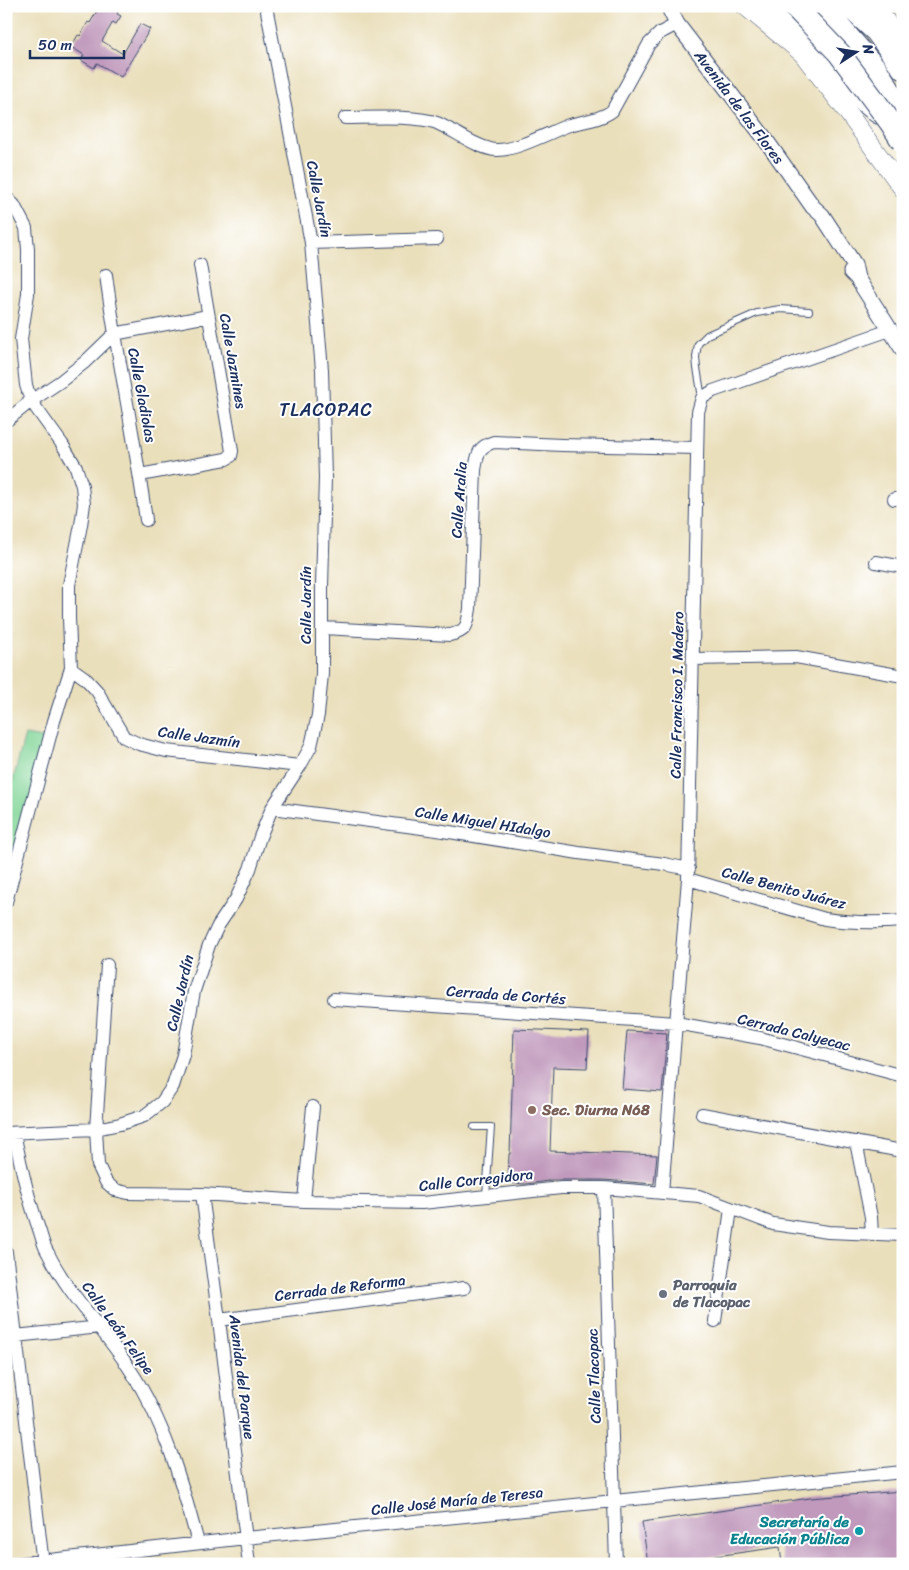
<svg xmlns="http://www.w3.org/2000/svg" width="909" height="1570" font-family="Sriracha,sans-serif">
<style>
.green{fill:#81d597;stroke:#4e827a}
.building{fill:#c099bc}
.lines{fill:none;stroke-linecap:round;stroke-linejoin:round}
.service-casing{stroke:#3a496c;stroke-width:8}
.minor-casing{stroke:#3a496c;stroke-width:14}
.tertiary-casing{stroke:#3a496c;stroke-width:17}
.secondary-casing{stroke:#3a496c;stroke-width:19}
.motorway-casing{stroke:#3a496c;stroke-width:24}
.service{stroke:#fff;stroke-width:6}
.minor{stroke:#fff;stroke-width:12}
.tertiary{stroke:#fff;stroke-width:15}
.secondary{stroke:#fff;stroke-width:18}
.motorway{stroke:#fff;stroke-width:22}
.motorway-bridge-casing{stroke:#3a496c;stroke-width:24;stroke-linecap:butt}
.motorway-bridge{stroke:#fff;stroke-width:22}
.education-dot{fill:#8d6e63;stroke:#fff;stroke-width:2}
.worship-dot{fill:#6b7280;stroke:#fff;stroke-width:2}
.culture-dot{fill:#0f9aa8;stroke:#fff;stroke-width:2}
.labels{text-anchor:middle;dominant-baseline:central;stroke-width:4;stroke-linejoin:round;paint-order:stroke}
.street-label{font-size:15px;fill:#1b2f5e;stroke:#fff}
.education-label{font-size:15px;font-weight:bold;fill:#785e54;stroke:#fff;text-anchor:start}
.worship-label{font-size:15px;font-weight:bold;fill:#5b616d;stroke:#fff;text-anchor:start}
.culture-label{font-size:15px;font-weight:bold;fill:#0d838f;stroke:#fff;text-anchor:end}
.quarter-label{font-size:18px;letter-spacing:1px;fill:#1b2f5e;stroke:#fff}
</style>
<rect width="100%" height="100%" fill="#fff"/>
<filter id="ink" filterUnits="userSpaceOnUse"><feTurbulence type="fractalNoise" baseFrequency=".02" numOctaves="2"/><feDisplacementMap in="SourceGraphic" scale="10" xChannelSelector="R" yChannelSelector="G"/><feConvolveMatrix kernelMatrix="1 2 1 2 8 2 1 2 1" color-interpolation-filters="sRGB"/></filter>
<filter id="wash" filterUnits="userSpaceOnUse"><feTurbulence type="fractalNoise" baseFrequency=".0096" numOctaves="4" result="noise"/><feDisplacementMap in="SourceGraphic" scale="20" xChannelSelector="R" yChannelSelector="G"/><feGaussianBlur stdDeviation="1.12" result="paint"/><feColorMatrix in="noise" values="0 0 0 0 0 0 0 0 0 0 0 0 0 0 0 0 0 1.4 0 .05"/><feComposite in="paint" operator="in"/></filter>
<g filter="url(#wash)">
<rect width="100%" height="100%" fill="#eadfbb"/>
<!-- green -->
<path class="green" d="M25,735L47,739L6,909V806Z"/>
<g id="blocks">
<!-- building -->
<path class="building" d="M100,6H113L119,10L117,14L121,16L116,24L113,22L102,41L123,54L140,24L150,29L121,77L97,63L94,68L81,60L84,55L71,47L78,35L80,36L88,22L90,23Z
M514,1029L589,1032L587,1068L553,1067L550,1151L657,1155L654,1184L604,1180H548V1181L526,1184L508,1183L509,1154H510Z
M627,1031L667,1033L662,1092L622,1089Z
M903,1491V1564H782L780,1547L660,1564H648L642,1522L810,1498Z"/>
</g>
</g>
<g filter="url(#ink)">
<use href="#blocks" fill-opacity="0" stroke="#3a496c" stroke-width="1"/>
<g class="lines">
<!-- service casing -->
<g class="service-casing">
<path id="service" d="M702,398L697,368L696,357L698,344L707,335L757,313L780,309L809,311
M474,1127H491L486,1196"/>
</g>
<!-- minor casing -->
<g class="minor-casing">
<path id="minor" d="M345,118C368,118 416,115 437,123C453,130 479,149 496,150C515,151 550,132 569,125C583,121 600,120 612,111L649,44L660,33L677,24
M6,197L14,205L26,228L28,249V294L21,339L26,385L31,401L62,444L76,467L82,486L84,504L81,525L69,585V618L71,668L54,721L6,902
M311,243L437,239
M106,275C117,357 135,438 146,520
M6,421L31,401L61,381L85,362L114,334L208,316
M140,475L226,459L231,456L232,451L200,265
M894,499H903
M876,562L903,567
M323,628L450,635C468,631 467,625 470,609L475,470C478,454 477,447 494,442L562,445L697,448
M694,659L796,657L903,676
M71,668L85,678L97,691L124,737L139,744L166,751L300,766
M272,808L437,830L579,853L664,864L689,869
M688,879L825,919C852,923 876,923 903,921
M107,965L96,1129L98,1165L106,1182L115,1190L128,1193L202,1194L304,1201L422,1203L561,1188H604L699,1196L773,1224L828,1232L903,1235
M334,999L676,1023L760,1038L903,1076
M702,1114L902,1151
M6,1133L96,1129L120,1124L144,1116L162,1102L173,1086L183,1055L194,991L209,945L218,926L236,899L250,869L260,837L272,808L300,766L311,746L318,715L322,674V586L325,478L322,370L311,243L266,6
M14,1133C21,1166 28,1199 40,1232C42,1239 44,1247 48,1253C69,1296 105,1330 131,1371C165,1423 182,1483 198,1543
M856,1142L871,1217L872,1235
M604,1188L616,1564
M662,1192L688,879L698,412L702,398L713,391L890,330
M202,1194L219,1320L249,1564
M304,1201L313,1107
M6,1252L43,1564
M219,1320L464,1288
M715,1321L731,1209
M6,1337L100,1327
M14,1564L246,1538L903,1472"/>
</g>
<!-- tertiary casing -->
<g class="tertiary-casing">
<path id="tertiary" d="M668,6L677,24L763,136L813,207L822,215L854,264L857,278
M851,272L857,278L903,350"/>
</g>
<!-- secondary casing -->
<g class="secondary-casing">
<path id="secondary" d="M745,6L802,53L845,109L903,189
M874,6L884,18L903,47"/>
</g>
<!-- motorway casing -->
<g class="motorway-casing">
<path id="motorway" d="M768,6L816,49L848,88L879,113
M821,6L876,69L903,112
M849,6L877,32L903,68"/>
</g>
<!-- service -->
<use href="#service" class="service"/>
<!-- minor -->
<use href="#minor" class="minor"/>
<!-- tertiary -->
<use href="#tertiary" class="tertiary"/>
<!-- secondary -->
<use href="#secondary" class="secondary"/>
<!-- motorway -->
<use href="#motorway" class="motorway"/>
<!-- motorway-bridge casing -->
<g class="motorway-bridge-casing">
<path id="motorway-bridge" d="M794,6L839,53L891,123L903,142"/>
</g>
<!-- motorway-bridge -->
<use href="#motorway-bridge" class="motorway-bridge"/>
</g>
</g>
<!-- markers -->
<circle class="education-dot" cx="532" cy="1110" r="5"/>
<circle class="worship-dot" cx="663" cy="1294" r="5"/>
<circle class="culture-dot" cx="859" cy="1531" r="5"/>
<g class="labels">
<!-- street labels -->
<g class="street-label">
<text transform="translate(739 107) rotate(53)">Avenida de las Flores</text>
<text transform="translate(319 199) rotate(79)">Calle Jardín</text>
<text transform="translate(233 361) rotate(80)">Calle Jazmines</text>
<text transform="translate(142 395) rotate(79)">Calle Gladiolas</text>
<text transform="translate(459 500) rotate(-86)">Calle Aralia</text>
<text transform="translate(306 605) rotate(-90)">Calle Jardín</text>
<text transform="translate(677 695) rotate(-89)">Calle Francisco I. Madero</text>
<text transform="translate(199 737) rotate(8)">Calle Jazmín</text>
<text transform="translate(483 822) rotate(9)">Calle Miguel HIdalgo</text>
<text transform="translate(784 888) rotate(15)">Calle Benito Juárez</text>
<text transform="translate(180 993) rotate(-77)">Calle Jardín</text>
<text transform="translate(506 995) rotate(4)">Cerrada de Cortés</text>
<text transform="translate(794 1032) rotate(14)">Cerrada Calyecac</text>
<text transform="translate(476 1180) rotate(-6)">Calle Corregidora</text>
<text transform="translate(340 1288) rotate(-7)">Cerrada de Reforma</text>
<text transform="translate(118 1328) rotate(54)">Calle León Felipe</text>
<text transform="translate(594 1376) rotate(-92)">Calle Tlacopac</text>
<text transform="translate(242 1377) rotate(83)">Avenida del Parque</text>
<text transform="translate(457 1501) rotate(-6)">Calle José María de Teresa</text>
</g>
<!-- education labels -->
<g class="education-label">
<text x="542" y="1110">Sec. Diurna N68</text>
</g>
<!-- worship labels -->
<g class="worship-label">
<text x="673" y="1285">Parroquia<tspan x="673" dy="17">de Tlacopac</tspan></text>
</g>
<!-- culture labels -->
<g class="culture-label">
<text x="849" y="1522">Secretaría de<tspan x="849" dy="17">Educación Pública</tspan></text>
</g>
<!-- quarter labels -->
<g class="quarter-label">
<text x="326" y="410">TLACOPAC</text>
</g>
</g>
<!-- margin -->
<rect width="909" height="1570" fill="none" stroke="#fff" stroke-width="25"/>
<!-- north arrow -->
<g transform="translate(856 52) rotate(78)" stroke="#ffffff" stroke-width="4" paint-order="stroke">
<path d="M0-4L9 19L0 12L-9 19Z" fill="#1b2f5e"/>
<text y="-8" font-size="14" font-weight="bold" text-anchor="middle" fill="#1b2f5e">N</text>
</g>
<!-- scale -->
<path d="M30 50v8h94v-8" fill="none" stroke="#1b2f5e" stroke-width="2.5"/>
<text x="38" y="50" font-size="15" fill="#1b2f5e" stroke="#ffffff" stroke-width="4" paint-order="stroke">50 m</text>
</svg>
